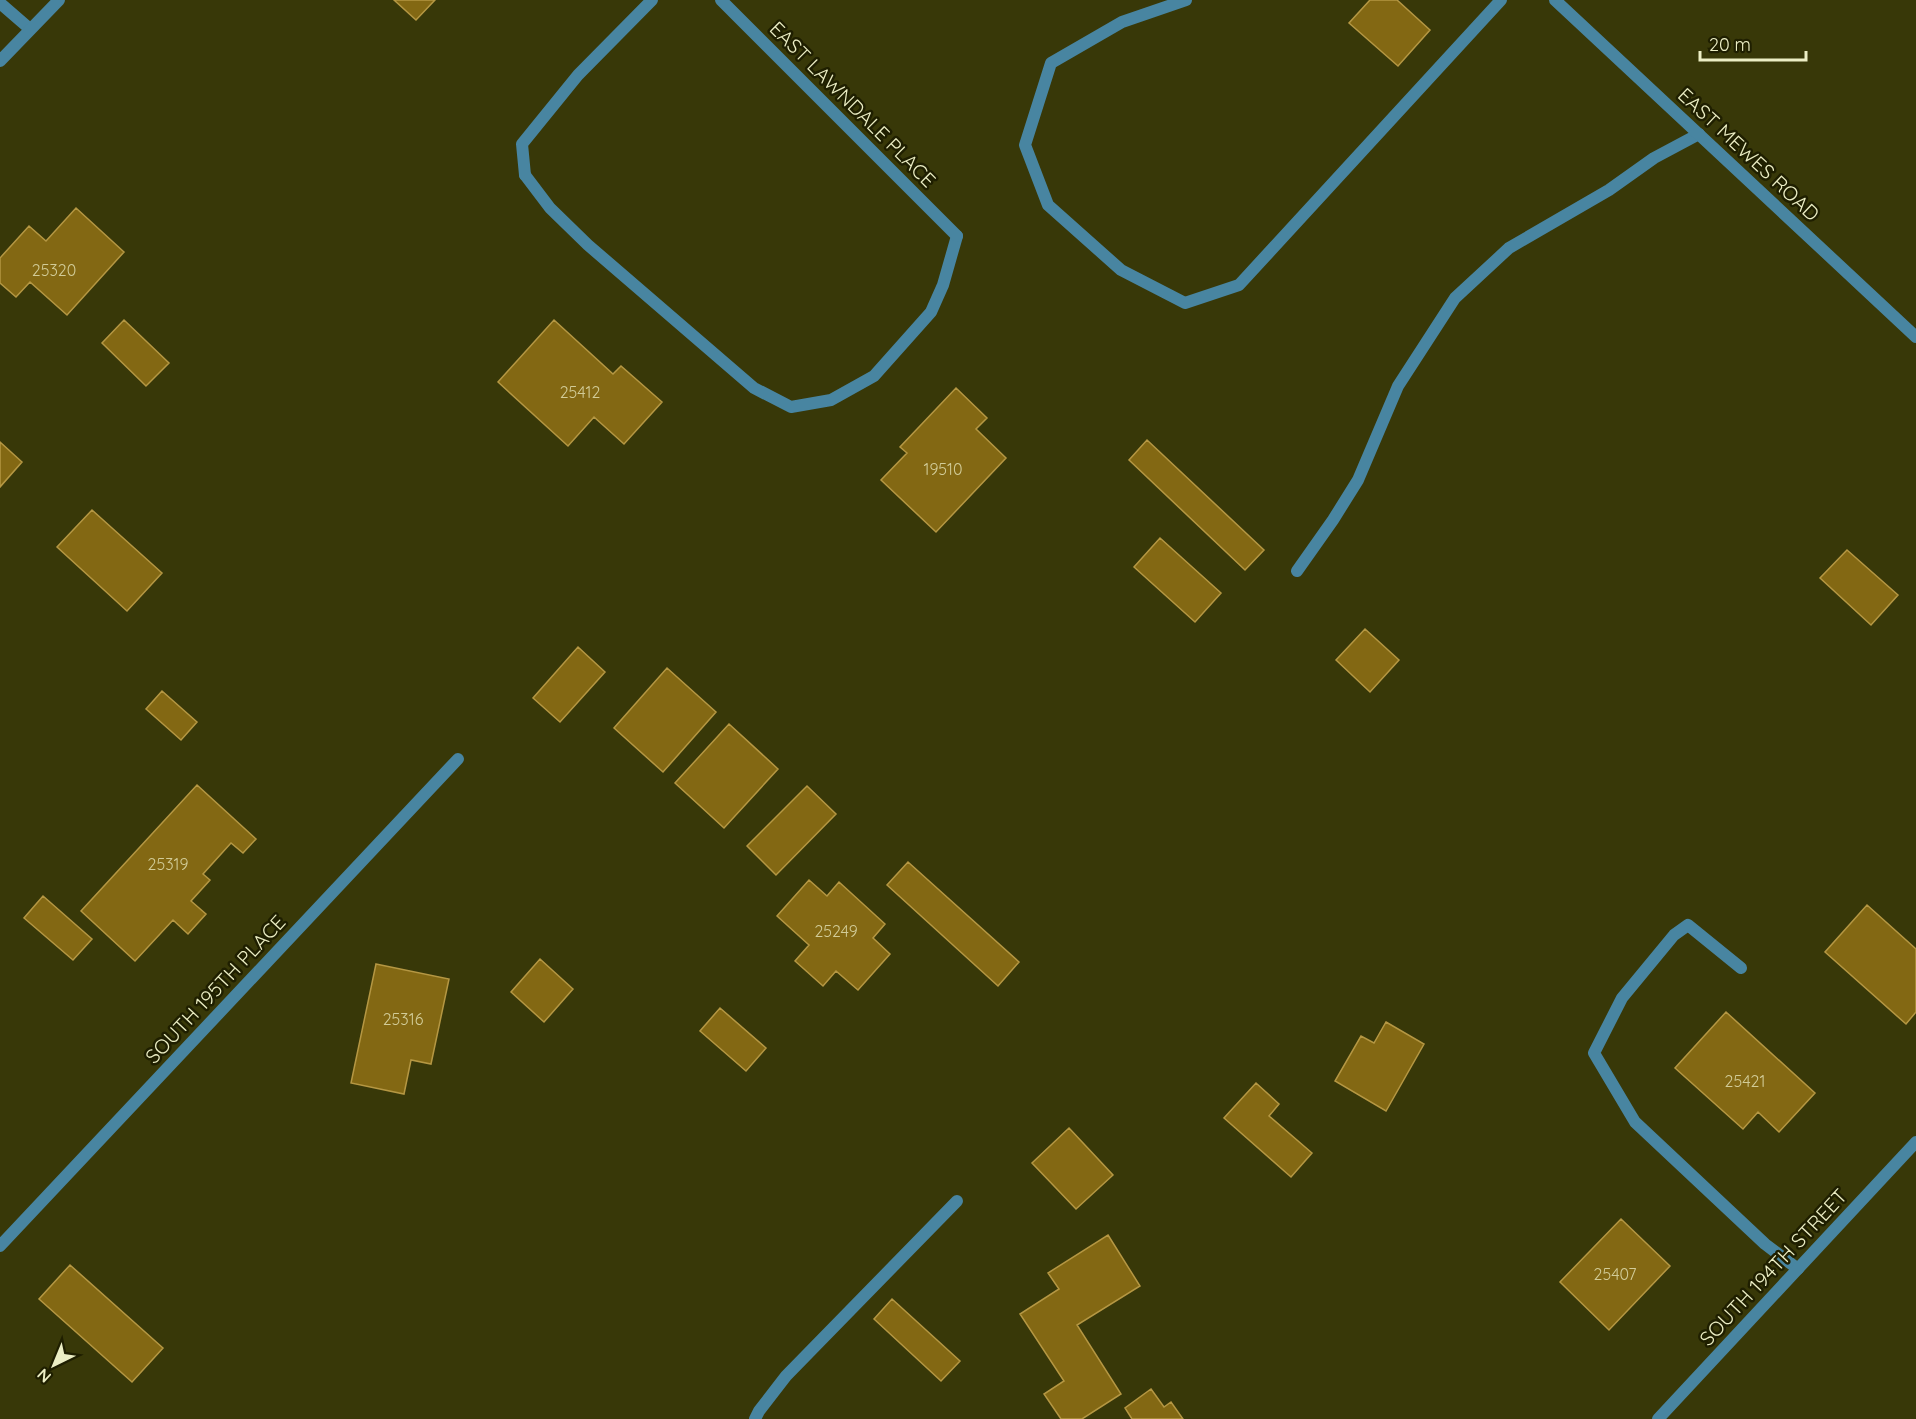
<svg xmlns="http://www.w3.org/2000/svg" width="1916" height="1419" font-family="Quicksand,sans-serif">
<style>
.building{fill:#836813;stroke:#b59743;stroke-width:1.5}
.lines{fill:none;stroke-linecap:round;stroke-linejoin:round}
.lane{stroke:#4885a1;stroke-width:12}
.street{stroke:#4885a1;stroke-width:12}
.labels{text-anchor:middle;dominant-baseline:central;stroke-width:5;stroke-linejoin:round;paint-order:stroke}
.number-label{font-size:16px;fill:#d2cc98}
.street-label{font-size:20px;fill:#eceec4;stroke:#1f1f00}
</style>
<rect width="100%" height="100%" fill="#383808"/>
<!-- building -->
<path class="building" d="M394,0H435L416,20Z
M1370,0H1397L1430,30L1398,66L1349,23Z
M76,208L124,252L67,315L30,282L16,297L0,283V258L29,226L46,241Z
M124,320L169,363L146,386L102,343Z
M554,320L613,374L621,366L662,402L624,444L594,417L568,446L498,382Z
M956,388L987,418L976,429L1006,458L936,532L881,480L907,453L900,447Z
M1147,440L1264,550L1245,570L1129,460Z
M0,442L22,462L0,487Z
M92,510L162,573L127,611L57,547Z
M1160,538L1221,593L1195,622L1134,567Z
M1847,550L1898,595L1871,625L1820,578Z
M1365,629L1399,660L1370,692L1336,660Z
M578,647L605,672L560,722L533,698Z
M667,668L716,712L663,772L614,728Z
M162,691L197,722L181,740L146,709Z
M729,724L778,769L724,828L675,783Z
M197,785L256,839L243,853L231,843L203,874L210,880L191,901L206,914L188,934L173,920L135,961L81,911Z
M807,786L836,814L776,875L747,846Z
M908,862L1019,962L998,986L887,885Z
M809,880L827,896L839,882L885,924L873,938L890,954L858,990L836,971L823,986L795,961L809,945L777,916Z
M43,896L92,939L73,960L24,918Z
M1867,905L1916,949V1012L1906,1024L1825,952Z
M540,959L573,989L544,1022L511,992Z
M376,964L449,979L431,1064L411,1060L404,1094L351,1083Z
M720,1008L766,1048L746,1071L700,1031Z
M1726,1012L1815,1093L1779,1132L1758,1112L1743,1129L1675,1068Z
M1386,1022L1424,1044L1386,1111L1335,1081L1361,1036L1374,1043Z
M1256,1083L1279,1104L1269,1116L1312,1153L1291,1177L1224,1118Z
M1069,1128L1113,1175L1076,1209L1032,1163Z
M1621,1219L1670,1266L1609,1330L1560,1282Z
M1108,1235L1140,1286L1077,1325L1121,1394L1082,1419H1061L1044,1394L1064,1381L1020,1314L1059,1289L1048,1273Z
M70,1265L163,1348L132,1382L39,1299Z
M892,1299L960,1361L941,1381L874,1319Z
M1151,1389L1164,1407L1171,1402L1183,1419H1132L1125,1408Z"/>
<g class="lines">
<!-- lane -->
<path class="lane" d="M1186,0L1122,22L1051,63L1025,145L1048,205L1121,270L1185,303L1239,285L1501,0
M0,3L30,29
M525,175L550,208L588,245L754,388L791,407L831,400L874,376L931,312L943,285L957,236
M1297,571L1333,520L1358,480L1398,386L1455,298L1509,248L1609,190L1654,158L1699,134
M1741,968L1688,925L1674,935L1622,998L1594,1053L1635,1122L1765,1244L1798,1269
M755,1419L759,1411L786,1376L957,1201"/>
<!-- street -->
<path class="street" d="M721,0L957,236
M1555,0L1916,337
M0,61L59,0
M525,175L522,144L578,75L652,0
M0,1246L458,759
M1658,1419L1916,1142"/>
</g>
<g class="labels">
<!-- number labels -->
<g class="number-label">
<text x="54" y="270">25320</text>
<text x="580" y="392">25412</text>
<text x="943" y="469">19510</text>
<text x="168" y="864">25319</text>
<text x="836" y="931">25249</text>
<text x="403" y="1019">25316</text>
<text x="1745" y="1081">25421</text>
<text x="1615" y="1274">25407</text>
</g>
<!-- street labels -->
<g class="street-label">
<text transform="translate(853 104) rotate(45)">EAST LAWNDALE PLACE</text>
<text transform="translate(1749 154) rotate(43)">EAST MEWES ROAD</text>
<text transform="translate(215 989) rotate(-47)">SOUTH 195TH PLACE</text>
<text transform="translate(1773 1267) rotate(-47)">SOUTH 194TH STREET</text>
</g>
</g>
<!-- north arrow -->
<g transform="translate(54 1365) rotate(223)" stroke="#1f1f00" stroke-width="4.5" paint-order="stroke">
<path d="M0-4.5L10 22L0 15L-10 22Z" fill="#eceec4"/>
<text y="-9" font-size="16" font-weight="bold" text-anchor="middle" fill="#eceec4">N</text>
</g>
<!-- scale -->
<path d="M1700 51v9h106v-9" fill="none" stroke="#eceec4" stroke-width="3"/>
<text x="1709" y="51" font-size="18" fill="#eceec4" stroke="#1f1f00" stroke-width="4.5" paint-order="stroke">20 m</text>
</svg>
